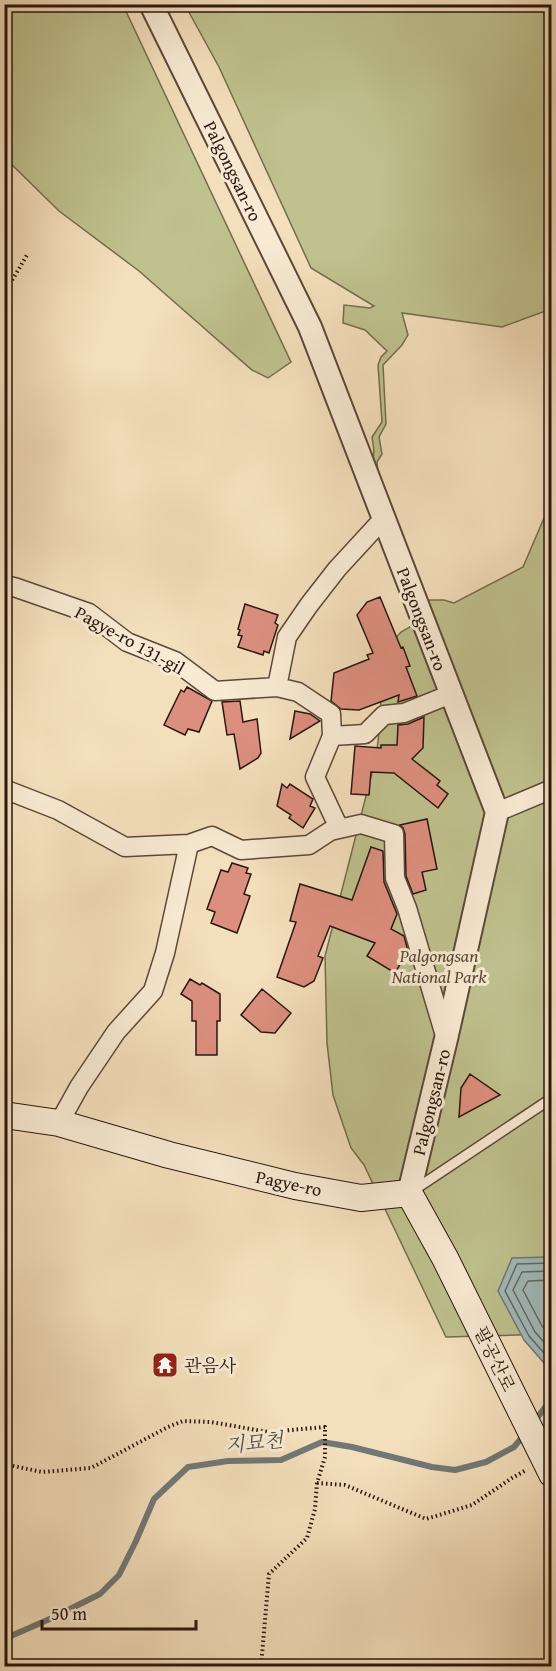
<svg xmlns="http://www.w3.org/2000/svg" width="556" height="1671" font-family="'Gentium Book Plus','Noto Serif KR',serif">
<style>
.green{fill:#bfc18e;stroke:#746c4e;stroke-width:1.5}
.water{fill:#a1babb;stroke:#717876;stroke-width:1.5}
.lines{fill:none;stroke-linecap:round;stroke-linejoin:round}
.shore{stroke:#656865;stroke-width:1.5}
.stream{stroke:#717876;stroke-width:6}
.building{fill:#dd8f7f;stroke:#29160f;stroke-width:1.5}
.service-casing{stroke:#5c483a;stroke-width:12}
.minor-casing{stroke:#5c483a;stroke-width:21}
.tertiary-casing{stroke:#5c483a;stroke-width:26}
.secondary-casing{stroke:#29160f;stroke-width:28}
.path{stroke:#29160f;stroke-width:4;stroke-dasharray:1.5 3;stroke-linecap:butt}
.service{stroke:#f8ead3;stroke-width:9}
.minor{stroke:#f8ead3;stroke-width:18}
.tertiary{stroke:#f8ead3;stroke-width:22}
.secondary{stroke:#f8ead3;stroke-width:26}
.labels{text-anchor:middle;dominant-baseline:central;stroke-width:6;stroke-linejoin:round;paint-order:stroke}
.street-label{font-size:18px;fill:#29160f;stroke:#f8ead3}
.park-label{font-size:18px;font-style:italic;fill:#564935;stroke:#f8ead3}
.poi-label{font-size:18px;fill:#29160f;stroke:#f8ead3;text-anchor:start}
.water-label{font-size:20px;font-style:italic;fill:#534f4b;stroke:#f8ead3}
</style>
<rect width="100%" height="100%" fill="#f4dfbc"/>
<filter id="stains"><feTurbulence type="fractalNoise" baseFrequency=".00333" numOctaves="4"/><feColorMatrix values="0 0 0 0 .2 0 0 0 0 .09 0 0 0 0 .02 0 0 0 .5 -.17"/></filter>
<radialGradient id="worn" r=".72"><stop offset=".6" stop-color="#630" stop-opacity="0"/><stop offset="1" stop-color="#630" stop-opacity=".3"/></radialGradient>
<!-- green -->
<path class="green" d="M4,5H123L291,362L268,378L252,370L139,271L59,211L5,158Z
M185,5H551V309L502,327L402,313L408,335L402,345L383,365L386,424L379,437L382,454L377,462L379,484L371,460L373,459L374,451L372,437L382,422L378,365L381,357L387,351L365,330L343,323L344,305L370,308L374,306L311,268L219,67Z
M551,514V1334L446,1337L364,1165L351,1148L333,1095L327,1043L325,956L376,757C381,723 382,690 380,655L401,632L417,623L428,600H444L454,603L523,567L544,518Z"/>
<!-- water -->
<path class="water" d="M551,1257H552L551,1371L524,1340L498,1291L512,1258Z"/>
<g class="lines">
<!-- shore -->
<path class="shore" d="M552,1263L517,1264L505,1291L529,1336L552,1362
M552,1271L522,1272L513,1290L535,1332L552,1351
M552,1280L528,1281L523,1290L542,1326L552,1337"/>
<!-- stream -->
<path class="stream" d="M534,1422L552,1398
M4,1639L52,1618L100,1594L119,1575L136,1541L154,1499L188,1467L228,1461L281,1460L322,1442L352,1447L432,1467L455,1470L486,1462L514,1447L524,1435"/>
</g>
<!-- building -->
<path class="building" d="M380,597L401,648L403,647L410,666L406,667L417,696L398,702L399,695L359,710L341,709L331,701L334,673L369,659L367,655L373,653L357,615L367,602Z
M245,604L278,615L275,623L278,625L269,653L264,651L263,655L238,647L242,636L238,635L240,630L238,629Z
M187,687L212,701L199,732L188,729L185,735L164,725L181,690L184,692Z
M240,701L243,722L257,719L261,753L258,758L240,769L234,734L227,735L222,702Z
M295,711L310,714L320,721L290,739Z
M424,717L423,748L412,759L440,781L437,785L448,794L438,808L394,773L371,772L369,795L351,794L355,746L381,748V745H397L398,725L408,724Z
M282,784L287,788L290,784L313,799L310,806L315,808L303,828L289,818L291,815L277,806Z
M427,819L437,869L422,872L426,890L413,894L406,876L405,834L403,828L400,825Z
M371,847L383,851L384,882L397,914L391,929L404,936L408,951L395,973L367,956L375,943L330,926L318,956L323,958L314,981L304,987L277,977L296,922L290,921L300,884L352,900Z
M232,863L248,868L246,873L251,874L244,894L250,896L237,933L211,923L215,912L207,909L221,870L228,872Z
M190,979L200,985L202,983L220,994V1021H217V1055H196V1021H192V1001L181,994Z
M262,989L291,1013L275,1033L261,1032L241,1015Z
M470,1074L500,1095L459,1117L461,1088Z"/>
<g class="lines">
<!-- service casing -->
<g class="service-casing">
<path id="service" d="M414,1190L552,1098"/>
</g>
<!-- minor casing -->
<g class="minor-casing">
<path id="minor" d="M4,585L14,587L89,613L127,642L175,661L215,691L277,687L298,692L331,714L332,736
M277,687L287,637L309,605L337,569L383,519
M4,789L58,810L125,847L189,844L212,836L241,850L309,845L338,826L315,777L332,736L365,734L384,715L404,713L451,694
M497,812L552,789
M330,831L361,824L394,834L395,878L407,908L446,1039
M59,1123L79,1087L116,1032L153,991L165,953L189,844"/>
</g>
<!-- tertiary casing -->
<g class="tertiary-casing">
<path id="tertiary" d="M151,4L310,327L497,812L446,1039L409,1193"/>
</g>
<!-- secondary casing -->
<g class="secondary-casing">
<path id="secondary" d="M4,1115L59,1123L169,1155L295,1186L361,1198L409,1193L445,1258L552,1474"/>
</g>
<!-- path -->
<path class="path" d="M4,290L7,289L27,255
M4,1464L42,1472L91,1468L168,1427L183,1421L211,1422L268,1432L325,1427V1457L317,1483L315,1509L307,1538L269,1574L261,1666
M317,1483L345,1485L426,1519L472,1505L512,1478L526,1470"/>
<!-- service -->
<use href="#service" class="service"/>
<!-- minor -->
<use href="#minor" class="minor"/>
<!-- tertiary -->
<use href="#tertiary" class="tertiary"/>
<!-- secondary -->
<use href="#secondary" class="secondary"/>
</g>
<!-- icons -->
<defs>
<g id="temple-square" transform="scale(1.35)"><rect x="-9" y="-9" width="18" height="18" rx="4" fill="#8f2418" stroke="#f8ead3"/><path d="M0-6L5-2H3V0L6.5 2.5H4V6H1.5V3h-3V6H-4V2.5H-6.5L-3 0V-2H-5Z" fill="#fff"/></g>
</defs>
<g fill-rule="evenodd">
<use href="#temple-square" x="165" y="1365"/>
</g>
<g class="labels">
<!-- street labels -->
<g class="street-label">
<text transform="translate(233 171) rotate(64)">Palgongsan-ro</text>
<text transform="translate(422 619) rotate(69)">Palgongsan-ro</text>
<text transform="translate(130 640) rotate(29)">Pagye-ro 131-gil</text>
<text transform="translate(431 1102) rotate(-76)">Palgongsan-ro</text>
<text transform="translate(289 1183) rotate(12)">Pagye-ro</text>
<text transform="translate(495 1359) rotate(64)">팔공산로</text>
</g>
<!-- park labels -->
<g class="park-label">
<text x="439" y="955">Palgongsan<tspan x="439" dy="21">National Park</tspan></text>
</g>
<!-- poi labels -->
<g class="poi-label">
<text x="184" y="1365">관음사</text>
</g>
<!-- water labels -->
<g class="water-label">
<text transform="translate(254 1442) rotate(-6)">지묘천</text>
</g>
</g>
<!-- margin -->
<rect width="556" height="1671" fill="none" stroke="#f4dfbc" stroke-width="24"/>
<rect x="6" y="6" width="544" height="1659" fill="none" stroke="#29160f" stroke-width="3"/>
<rect x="12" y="12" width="532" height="1647" fill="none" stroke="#29160f" stroke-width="1.5"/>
<!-- scale -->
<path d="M42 1620v9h154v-9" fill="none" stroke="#29160f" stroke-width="3"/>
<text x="51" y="1620" font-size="18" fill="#29160f" stroke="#f8ead3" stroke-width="4.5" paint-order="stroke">50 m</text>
<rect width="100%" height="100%" filter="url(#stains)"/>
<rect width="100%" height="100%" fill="url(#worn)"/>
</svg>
